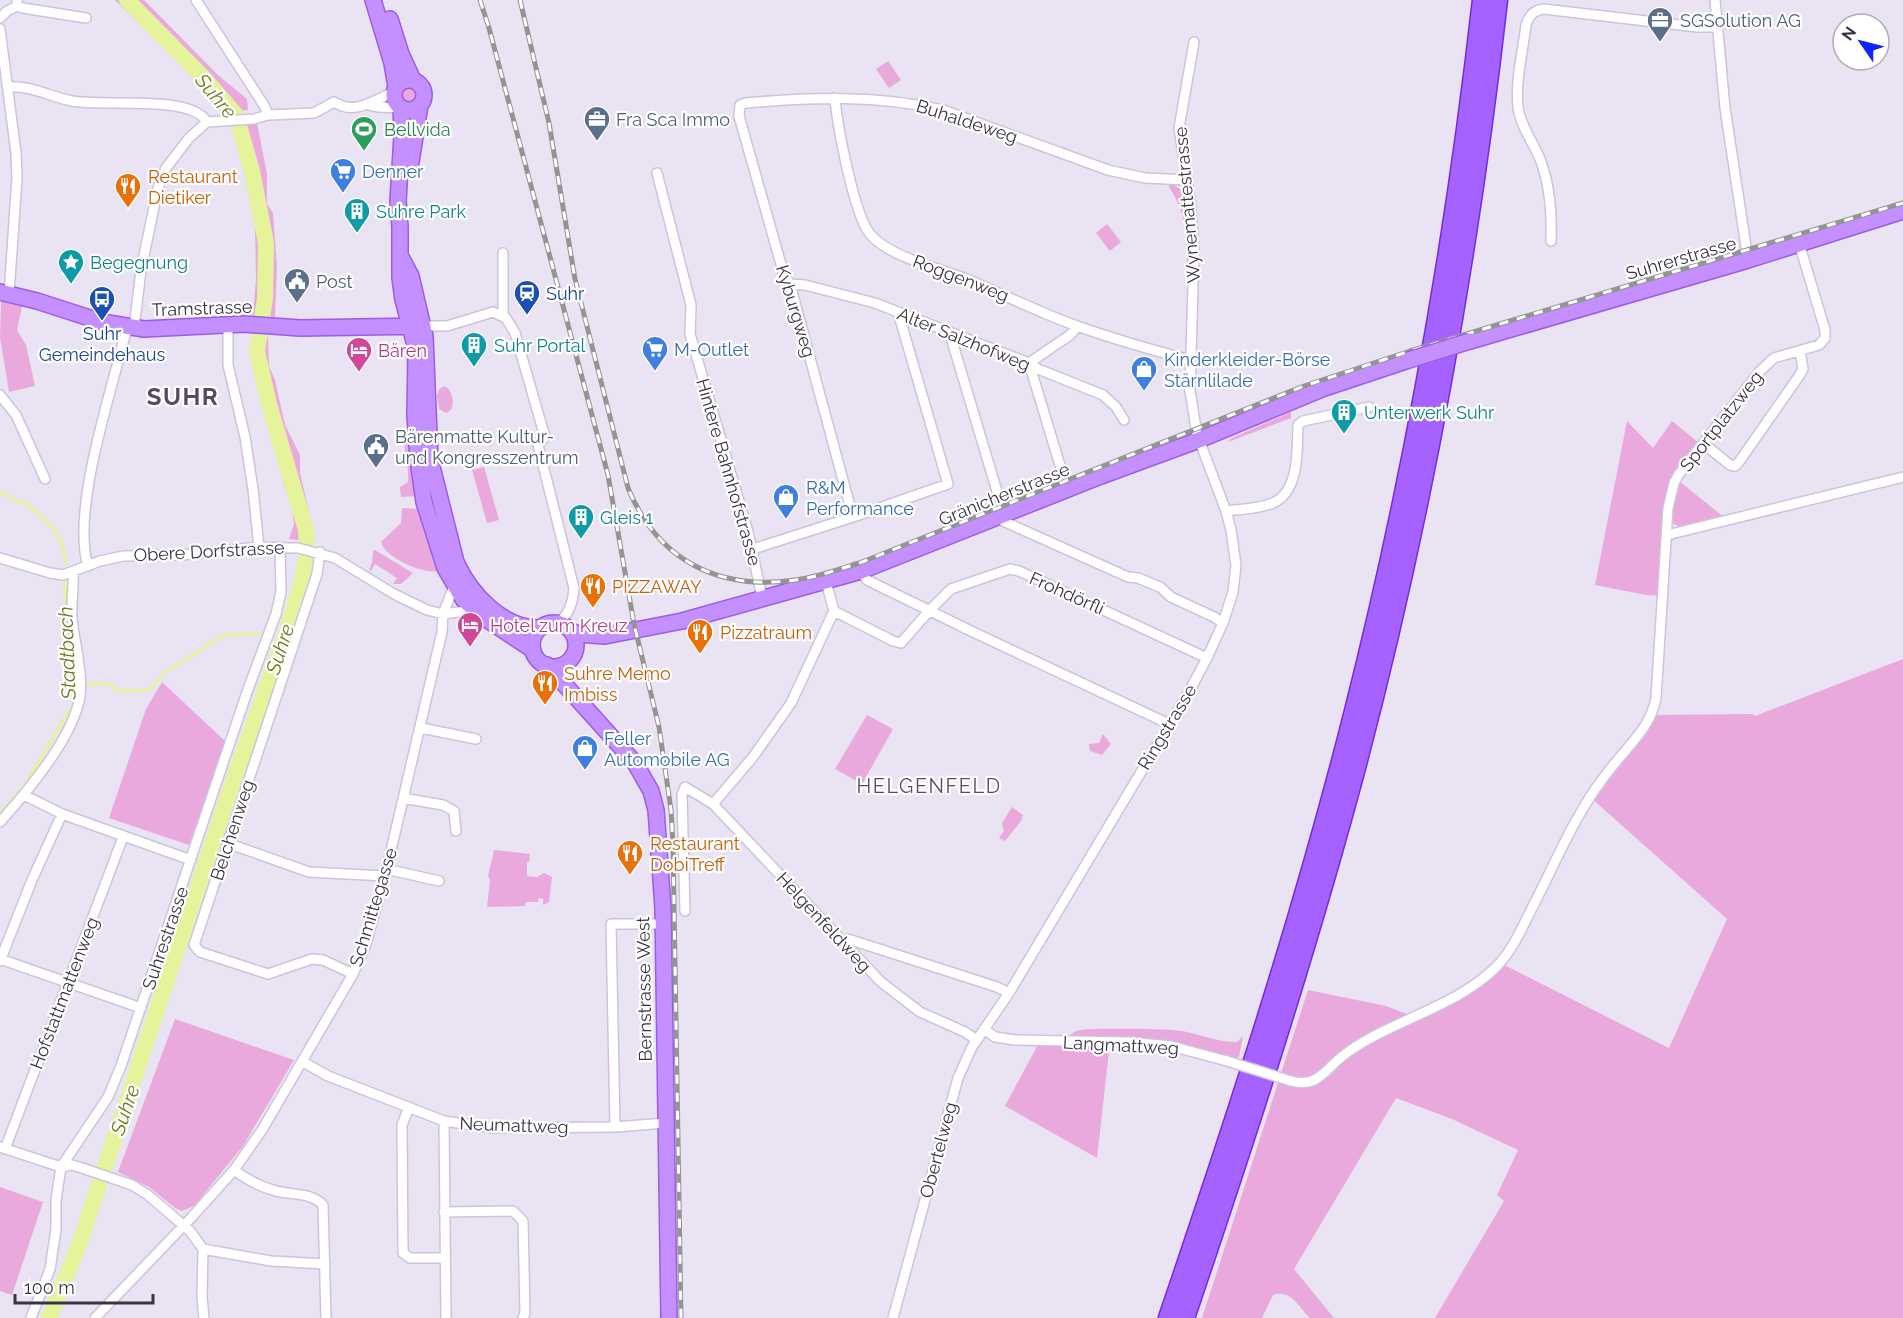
<svg xmlns="http://www.w3.org/2000/svg" width="1903" height="1318" font-family="Raleway,sans-serif">
<style>
.green{fill:#eaa9dc}
.lines{fill:none;stroke-linecap:round;stroke-linejoin:round}
.stream{stroke:#e5f49b;stroke-width:3}
.river{stroke:#e5f49b;stroke-width:16}
.street-casing{stroke:#cec3dd;stroke-width:12}
.primary-casing{stroke:#9c5bea;stroke-width:18}
.highway-casing{stroke:#732be5;stroke-width:21}
.street{stroke:#fff;stroke-width:9}
.primary{stroke:#c490ff;stroke-width:15}
.highway{stroke:#a562ff;stroke-width:18}
.rail-casing{stroke:#949494;stroke-width:5}
.rail{stroke:#fff;stroke-width:3;stroke-dasharray:9;stroke-linecap:butt}
.street-bridge-casing{stroke:#cec3dd;stroke-width:12;stroke-linecap:butt}
.primary-bridge-casing{stroke:#9c5bea;stroke-width:18;stroke-linecap:butt}
.street-bridge{stroke:#fff;stroke-width:9}
.primary-bridge{stroke:#c490ff;stroke-width:15}
.labels{text-anchor:middle;dominant-baseline:central;stroke-width:4.5;stroke-linejoin:round;paint-order:stroke}
.service-label{font-size:18px;fill:#4e5e75;stroke:#fff;text-anchor:start}
.street-label{font-size:18px;fill:#3a3345;stroke:#fff}
.leisure-label{font-size:18px;fill:#27864d;stroke:#fff;text-anchor:start}
.shop-label{font-size:18px;fill:#366cbe;stroke:#fff;text-anchor:start}
.food-label{font-size:18px;fill:#c56008;stroke:#fff;text-anchor:start}
.culture-label{font-size:18px;fill:#0d838f;stroke:#fff;text-anchor:start}
.transit-label{font-size:18px;fill:#164399;stroke:#fff;text-anchor:start}
.hotel-label{font-size:18px;fill:#b23c85;stroke:#fff;text-anchor:start}
.water-label{font-size:20px;font-style:italic;fill:#6b7c1f;stroke:#fff}
.neighbourhood-label{font-size:20px;letter-spacing:1.5px;fill:#554a68;stroke:#fff}
.district-label{font-size:24px;font-weight:bold;letter-spacing:1.5px;fill:#554a68;stroke:#fff}
</style>
<rect width="100%" height="100%" fill="#eae3f3"/>
<!-- green -->
<path class="green" d="M115,0H144L218,75L247,99L248,110L221,112L209,99L201,87L172,55Z
M888,61L901,80L889,88L876,69Z
M400 96a9 9 0 1 1 18 0a9 9 0 1 1-18 0Z
M257,123L267,174V204L273,213L277,268L275,317L253,315L256,279L255,224L234,125Z
M1170,183L1182,190L1185,197L1189,264L1187,269C1186,236 1188,216 1169,187Z
M1107,224L1121,242L1110,251L1096,233Z
M1,301L22,306L17,330L26,345L35,386L9,392L0,337Z
M256,336L268,337L269,366L275,380L285,425L300,455V473L313,529V542L289,539L294,524L292,508L283,481L278,448L268,422L254,356Z
M445,386C452,391 455,401 451,410L446,413L439,409L437,396L439,389Z
M1291,412V418L1228,442L1232,438Z
M1627,421L1653,448L1672,421L1699,443L1674,477L1664,596L1646,595L1595,585Z
M404,442H410L417,496L401,497L400,487L408,482C409,468 405,456 404,442Z
M484,467L499,520L487,523L472,470Z
M1679,481L1725,518L1679,527L1673,523L1671,516Z
M402,508L418,509L437,571C422,574 384,557 381,542L401,523Z
M375,550L413,573L401,584H393L397,578L375,564L371,571L369,570L372,563L373,551Z
M1903,659V1318H1435L1504,1201L1497,1195L1518,1150L1452,1119L1396,1098L1294,1269L1334,1318H1310C1298,1307 1292,1289 1273,1295L1262,1318H1202L1308,990L1386,1006L1415,1017L1453,997L1500,963L1669,1048L1727,919L1590,797L1652,715L1753,714L1755,716Z
M162,682L225,741L189,845L109,818L146,709Z
M867,715L893,729L862,784L835,769Z
M1103,734L1111,744L1102,755L1090,751L1089,744L1099,743Z
M1012,807L1023,815L1021,821L1005,841L999,838L1004,831L1002,823Z
M494,850L530,854L529,862H527V876L537,877L544,873L552,877L549,902L543,905V899L539,898L538,902H526L525,906L487,907L490,880L488,876Z
M175,1019L294,1060L243,1146L194,1206L182,1211L175,1208L149,1187L118,1172Z
M1092,1029C1122,1029 1152,1028 1182,1031C1199,1034 1221,1043 1237,1042L1243,1036L1239,1057L1227,1061L1197,1051L1110,1042L1097,1158L1005,1106L1040,1041H1067C1072,1029 1081,1030 1092,1029Z
M0,1187L43,1202L12,1295L0,1291Z"/>
<g class="lines">
<!-- stream -->
<path class="stream" d="M0,492L18,502H25C31,509 36,512 43,518C57,530 65,545 65,564
M166,672L224,635L260,634
M87,685L102,683L110,684L118,691H139L150,689L163,675
M0,813L24,786L74,703L75,684L64,580"/>
<!-- river -->
<path class="river" d="M49,1318L79,1245L228,796L287,630L301,585L307,555L306,530L269,404L257,351L265,298L266,243L252,171L236,115L204,78L127,0"/>
<!-- street casing -->
<g class="street-casing">
<path id="street" d="M17,0V6L23,8L86,18
M196,0L265,107L268,115
M1715,0L1725,108L1748,260
M0,18L7,11L17,6
M0,29L16,153L17,178L9,294
M8,87C30,85 51,97 72,101C102,107 191,94 207,122
M835,98C837,124 854,215 870,234C888,256 937,268 964,278C1001,293 1040,313 1077,326C1114,339 1152,350 1190,360
M369,105L379,107L401,108
M657,173L691,305L690,334L748,532L762,597
M1551,241C1552,214 1550,185 1540,159C1533,142 1521,127 1518,108C1515,81 1523,51 1526,25C1529,15 1534,10 1544,9L1697,27H1718
M790,284L805,285L875,303L1029,363L1038,369L1103,395L1116,407L1124,420
M503,315V253
M228,325V365L245,437L253,489L259,547
M423,326H447L493,312L506,318L515,333L545,437L538,445L574,588C573,602 569,615 558,623
M949,331L999,498
M1029,363L1062,472
M1029,363L1070,335L1078,326
M0,395L16,415L45,479
M1704,444L1730,465L1735,466L1739,462L1799,376L1803,369L1800,351
M1226,511C1242,509 1259,509 1273,503C1300,491 1297,449 1298,425L1303,421L1369,407
M999,516L1003,521L1128,577L1138,578L1160,587L1171,597L1214,617L1223,623
M853,517L790,284L784,275L739,116L740,105L746,103C812,97 878,95 943,110L1108,170L1145,178L1188,180
M1667,535L1903,477
M753,549L853,517L948,484L898,312
M320,552L317,574L194,945L200,952L268,974L312,959L323,960L353,974
M0,558L50,573L63,575L100,561L123,556L182,555L259,547L298,548L335,558L394,594L427,610L443,614L473,610
M88,566C71,511 111,393 125,335L135,320L141,270L158,188L166,168L189,138L207,122L254,119L268,115L314,113L334,102C355,116 374,100 394,92
M861,571L867,580L973,632L1169,724
M834,611L893,641L901,643L929,611L951,589L1010,569L1019,571L1207,658
M421,728L476,739
M24,795L62,814L191,860
M403,798L443,805L454,811L456,831
M713,804L753,757L791,703L834,611L826,582
M0,822C27,792 75,736 80,695C83,670 74,643 72,617C71,602 74,587 73,572
M227,843L309,872L385,876
M386,869L439,881
M685,911L682,795L685,787L713,804L881,982L920,1012L965,1032L977,1040
M843,943L848,939L997,987L1009,993
M0,959L141,1008
M0,961L32,880L62,814
M984,1029L995,1037L1015,1040L1128,1042L1171,1046L1227,1061
M303,1062L328,1076L444,1121L493,1128L615,1127L666,1123
M1291,1081C1319,1088 1325,1069 1344,1055C1390,1020 1456,1008 1497,966C1512,951 1521,930 1530,912C1551,872 1569,828 1594,791C1601,781 1608,771 1616,762C1633,741 1651,725 1656,698L1668,508L1674,483L1679,474L1760,371L1774,358L1819,345L1825,338V330L1799,243
M409,1107L402,1125L403,1253L410,1258H445
M444,1121L446,1318
M615,1127L611,924H663
M0,1147L61,1167L72,1165L82,1168L132,1185L148,1195L190,1231L203,1249L202,1297L204,1318
M5,1149L123,837
M234,1170C246,1179 258,1186 273,1190C290,1196 310,1191 323,1205L326,1318
M444,1212L513,1211L523,1221L525,1313L523,1318
M203,1249L271,1261L325,1264
M31,1318L50,1269L56,1229V1200L61,1167L108,1097L121,1066L247,692L276,614L281,592L280,547
M95,1318L191,1218L234,1170L262,1130L353,974L366,944L385,876L442,632L443,614L454,586
M893,1318L958,1078L972,1047L1009,993L1190,690L1207,658L1223,623L1233,592L1236,565L1231,530L1226,511L1197,434L1190,391L1194,249L1190,199L1179,128L1194,42"/>
</g>
<!-- primary casing -->
<g class="primary-casing">
<path id="primary" d="M373,0L392,63L396,87
M390,19L401,54L413,80
M394 95a15 15 0 1 1 30 0a15 15 0 1 1-30 0Z
M401,108L402,135L398,201L400,227V278L403,300L416,349L415,415L418,460L424,502L445,568L463,599L483,617L533,650
M410,168L420,105
M402,259L411,276L425,336L430,459L456,562C470,593 502,629 540,628
M0,292L37,301L102,322L144,329L244,324L300,328L423,326
M1470,341L1748,260L1903,211
M532 645a22 22 0 1 1 44 0a22 22 0 1 1-44 0Z
M573,632L579,634L605,636L682,621L861,571L1101,476L1199,440L1322,389L1409,360
M547,665L635,763L651,791L656,810L663,908L669,1318"/>
</g>
<!-- highway casing -->
<g class="highway-casing">
<path id="highway" d="M1168,1318C1236,1118 1302,917 1354,711C1413,478 1455,240 1482,0
M1185,1318C1247,1135 1307,951 1357,764C1423,513 1469,258 1498,0"/>
</g>
<!-- street -->
<use href="#street" class="street"/>
<!-- primary -->
<use href="#primary" class="primary"/>
<!-- highway -->
<use href="#highway" class="highway"/>
<!-- rail casing -->
<g class="rail-casing">
<path id="rail" d="M480,0L489,28L608,475L634,624L659,727L671,810L673,845L681,1318
M520,0L549,123L575,279L628,488C658,561 719,591 795,580C818,577 840,569 862,562L1304,386L1410,351L1903,203"/>
</g>
<!-- rail -->
<use href="#rail" class="rail"/>
<!-- street-bridge casing -->
<g class="street-bridge-casing">
<path id="street-bridge" d="M1227,1061L1291,1081"/>
</g>
<!-- primary-bridge casing -->
<g class="primary-bridge-casing">
<path id="primary-bridge" d="M1409,360L1470,341"/>
</g>
<!-- street-bridge -->
<use href="#street-bridge" class="street-bridge"/>
<!-- primary-bridge -->
<use href="#primary-bridge" class="primary-bridge"/>
</g>
<!-- icons -->
<defs>
<g id="office-pin" transform="scale(1.35)"><path d="M0 17L-7.5 6A9.5 9.5 0 1 1 7.5 6Z" fill="#5c6f8a" stroke="#fff"/><path d="M-6-3h4V-5.5h4V-3h4V5H-6ZM-1-4.5V-3h2v-1.5ZM-6 0V1H6V0Z" fill="#fff"/></g>
<g id="stadium-pin" transform="scale(1.35)"><path d="M0 17L-7.5 6A9.5 9.5 0 1 1 7.5 6Z" fill="#2e9e5b" stroke="#fff"/><path d="M0-5a6.5 5 0 1 0 0 10a6.5 5 0 1 0 0-10ZM-3.5-1.8h7v3.6h-7Z" fill="#fff"/></g>
<g id="supermarket-pin" transform="scale(1.35)"><path d="M0 17L-7.5 6A9.5 9.5 0 1 1 7.5 6Z" fill="#3f7fe0" stroke="#fff"/><path d="M-6-5.5h2.5l.6 2H6L4.5 2H-2.5L-4.4-4H-6ZM-1.5 3.2a1.3 1.3 0 1 0 .1 0ZM3 3.2a1.3 1.3 0 1 0 .1 0Z" fill="#fff"/></g>
<g id="restaurant-pin" transform="scale(1.35)"><path d="M0 17L-7.5 6A9.5 9.5 0 1 1 7.5 6Z" fill="#e8710a" stroke="#fff"/><path d="M-5-6h1v4h1v-4h1v4h1v-4h1v5L-1.5 .5V6h-2V.5L-5-1ZM5-6V6H3V1.5H1.5Q1.5-4 5-6Z" fill="#fff"/></g>
<g id="building-pin" transform="scale(1.35)"><path d="M0 17L-7.5 6A9.5 9.5 0 1 1 7.5 6Z" fill="#0f9aa8" stroke="#fff"/><path d="M-4-6H4V6H1V3H-1V6H-4ZM-2.5-4.3h1.7v1.8h-1.7ZM.8-4.3h1.7v1.8H.8ZM-2.5-1h1.7V.8h-1.7ZM.8-1h1.7V.8H.8Z" fill="#fff"/></g>
<g id="sight-pin" transform="scale(1.35)"><path d="M0 17L-7.5 6A9.5 9.5 0 1 1 7.5 6Z" fill="#0f9aa8" stroke="#fff"/><path d="M0-6L1.8-2.2L6-1.7L2.9 1.2L3.7 5.4L0 3.3L-3.7 5.4L-2.9 1.2L-6-1.7L-1.8-2.2Z" fill="#fff"/></g>
<g id="civic-pin" transform="scale(1.35)"><path d="M0 17L-7.5 6A9.5 9.5 0 1 1 7.5 6Z" fill="#5c6f8a" stroke="#fff"/><path d="M-.6-6.5H3V-4.5H.6V-3L4-1V1h2V6H-6V1h2V-1L-.6-3ZM-1.2 2.5V6h2.4V2.5Z" fill="#fff"/></g>
<g id="station-pin" transform="scale(1.35)"><path d="M0 17L-7.5 6A9.5 9.5 0 1 1 7.5 6Z" fill="#1a4fb4" stroke="#fff"/><path d="M-3-6H3Q5-6 5-4V2Q5 4 3 4L4.5 6H3L1.5 4h-3L-3 6H-4.5L-3 4Q-5 4-5 2V-4Q-5-6-3-6ZM-3.5-4v3h7v-3ZM-3.5 1v1.5H-2V1ZM2 1v1.5H3.5V1Z" fill="#fff"/></g>
<g id="bus-pin" transform="scale(1.35)"><path d="M0 17L-7.5 6A9.5 9.5 0 1 1 7.5 6Z" fill="#1a4fb4" stroke="#fff"/><path d="M-5-6H5V4H4V6H2V4H-2V6H-4V4H-5ZM-3.5-4V0h7V-4ZM-3.5 1.2v1.5H-2V1.2ZM2 1.2v1.5H3.5V1.2Z" fill="#fff"/></g>
<g id="hotel-pin" transform="scale(1.35)"><path d="M0 17L-7.5 6A9.5 9.5 0 1 1 7.5 6Z" fill="#d1479c" stroke="#fff"/><path d="M-6-4.5h1.5V1H6V5H4.5V3h-9V5H-6ZM-4 0a1.8 1.8 0 1 1 3.6 0ZM.5 0V-2.5h3Q6-2.5 6 0Z" fill="#fff"/></g>
<g id="shop-pin" transform="scale(1.35)"><path d="M0 17L-7.5 6A9.5 9.5 0 1 1 7.5 6Z" fill="#3f7fe0" stroke="#fff"/><path d="M-5-2.5h2.3a2.7 3.5 0 0 1 5.4 0H5L5.5 6h-11ZM-1.5-2.5h3a1.5 2.3 0 0 0-3 0Z" fill="#fff"/></g>
</defs>
<g fill-rule="evenodd">
<use href="#office-pin" x="1660" y="20"/>
<use href="#office-pin" x="597" y="119"/>
<use href="#stadium-pin" x="364" y="129"/>
<use href="#supermarket-pin" x="343" y="171"/>
<use href="#restaurant-pin" x="128" y="186"/>
<use href="#building-pin" x="357" y="211"/>
<use href="#sight-pin" x="71" y="262"/>
<use href="#civic-pin" x="297" y="281"/>
<use href="#station-pin" x="527" y="293"/>
<use href="#bus-pin" x="102" y="299"/>
<use href="#building-pin" x="474" y="345"/>
<use href="#supermarket-pin" x="655" y="349"/>
<use href="#hotel-pin" x="359" y="350"/>
<use href="#shop-pin" x="1144" y="369"/>
<use href="#building-pin" x="1344" y="412"/>
<use href="#civic-pin" x="376" y="446"/>
<use href="#shop-pin" x="786" y="497"/>
<use href="#building-pin" x="581" y="517"/>
<use href="#restaurant-pin" x="593" y="586"/>
<use href="#hotel-pin" x="470" y="625"/>
<use href="#restaurant-pin" x="700" y="632"/>
<use href="#restaurant-pin" x="545" y="683"/>
<use href="#shop-pin" x="585" y="748"/>
<use href="#restaurant-pin" x="630" y="853"/>
</g>
<g class="labels">
<!-- service labels -->
<g class="service-label">
<text x="1680" y="20">SGSolution AG</text>
<text x="616" y="119">Fra Sca Immo</text>
<text x="316" y="281">Post</text>
<text x="395" y="436">Bärenmatte Kultur-<tspan x="395" dy="21">und Kongresszentrum</tspan></text>
</g>
<!-- street labels -->
<g class="street-label">
<text transform="translate(967 121) rotate(18)">Buhaldeweg</text>
<text transform="translate(1187 205) rotate(-95)">Wynemattestrasse</text>
<text transform="translate(1681 258) rotate(-16)">Suhrerstrasse</text>
<text transform="translate(961 278) rotate(21)">Roggenweg</text>
<text transform="translate(202 308) rotate(-2)">Tramstrasse</text>
<text transform="translate(796 311) rotate(73)">Kyburgweg</text>
<text transform="translate(964 339) rotate(22)">Alter Salzhofweg</text>
<text transform="translate(1721 421) rotate(-52)">Sportplatzweg</text>
<text transform="translate(729 472) rotate(74)">Hintere Bahnhofstrasse</text>
<text transform="translate(1004 494) rotate(-22)">Gränicherstrasse</text>
<text transform="translate(209 551) rotate(-3)">Obere Dorfstrasse</text>
<text transform="translate(1067 593) rotate(24)">Frohdörfli</text>
<text transform="translate(1167 727) rotate(-59)">Ringstrasse</text>
<text transform="translate(232 830) rotate(-72)">Belchenweg</text>
<text transform="translate(373 907) rotate(-73)">Schmittegasse</text>
<text transform="translate(824 922) rotate(47)">Helgenfeldweg</text>
<text transform="translate(165 938) rotate(-71)">Suhrestrasse</text>
<text transform="translate(644 989) rotate(-91)">Bernstrasse West</text>
<text transform="translate(64 993) rotate(-69)">Hofstattmattenweg</text>
<text transform="translate(1121 1045) rotate(3)">Langmattweg</text>
<text transform="translate(514 1125) rotate(2)">Neumattweg</text>
<text transform="translate(938 1150) rotate(-75)">Obertelweg</text>
</g>
<!-- leisure labels -->
<g class="leisure-label">
<text x="384" y="129">Bellvida</text>
</g>
<!-- shop labels -->
<g class="shop-label">
<text x="362" y="171">Denner</text>
<text x="674" y="349">M-Outlet</text>
<text x="1164" y="359">Kinderkleider-Börse<tspan x="1164" dy="21">Stärnlilade</tspan></text>
<text x="806" y="487">R&amp;M<tspan x="806" dy="21">Performance</tspan></text>
<text x="604" y="738">Feller<tspan x="604" dy="21">Automobile AG</tspan></text>
</g>
<!-- food labels -->
<g class="food-label">
<text x="148" y="176">Restaurant<tspan x="148" dy="21">Dietiker</tspan></text>
<text x="612" y="586">PIZZAWAY</text>
<text x="720" y="632">Pizzatraum</text>
<text x="564" y="673">Suhre Memo<tspan x="564" dy="21">Imbiss</tspan></text>
<text x="650" y="843">Restaurant<tspan x="650" dy="21">DobiTreff</tspan></text>
</g>
<!-- culture labels -->
<g class="culture-label">
<text x="376" y="211">Suhre Park</text>
<text x="90" y="262">Begegnung</text>
<text x="494" y="345">Suhr Portal</text>
<text x="1364" y="412">Unterwerk Suhr</text>
<text x="600" y="517">Gleis 1</text>
</g>
<!-- transit labels -->
<g class="transit-label">
<text x="546" y="293">Suhr</text>
<text x="102" y="333" text-anchor="middle">Suhr<tspan x="102" dy="21">Gemeindehaus</tspan></text>
</g>
<!-- hotel labels -->
<g class="hotel-label">
<text x="378" y="350">Bären</text>
<text x="490" y="625">Hotel zum Kreuz</text>
</g>
<!-- water labels -->
<g class="water-label">
<text transform="translate(216 96) rotate(50)">Suhre</text>
<text transform="translate(280 649) rotate(-72)">Suhre</text>
<text transform="translate(67 653) rotate(-92)">Stadtbach</text>
<text transform="translate(125 1110) rotate(-71)">Suhre</text>
</g>
<!-- neighbourhood labels -->
<g class="neighbourhood-label">
<text x="929" y="786">HELGENFELD</text>
</g>
<!-- district labels -->
<g class="district-label">
<text x="183" y="396">SUHR</text>
</g>
</g>
<!-- north arrow -->
<g transform="translate(1861 42) rotate(305)"><circle r="28" fill="#ffffff" stroke="#b0adb5" stroke-width="1.5"/>
<path d="M0-4.5L10 22L0 15L-10 22Z" fill="#0e25ff"/>
<text y="-9" font-size="16" font-weight="bold" text-anchor="middle" fill="#3a3345">N</text>
</g>
<!-- scale -->
<path d="M15 1294v9h138v-9" fill="none" stroke="#3a3345" stroke-width="3"/>
<text x="24" y="1294" font-size="18" fill="#3a3345" stroke="#ffffff" stroke-width="4.5" paint-order="stroke">100 m</text>
</svg>
